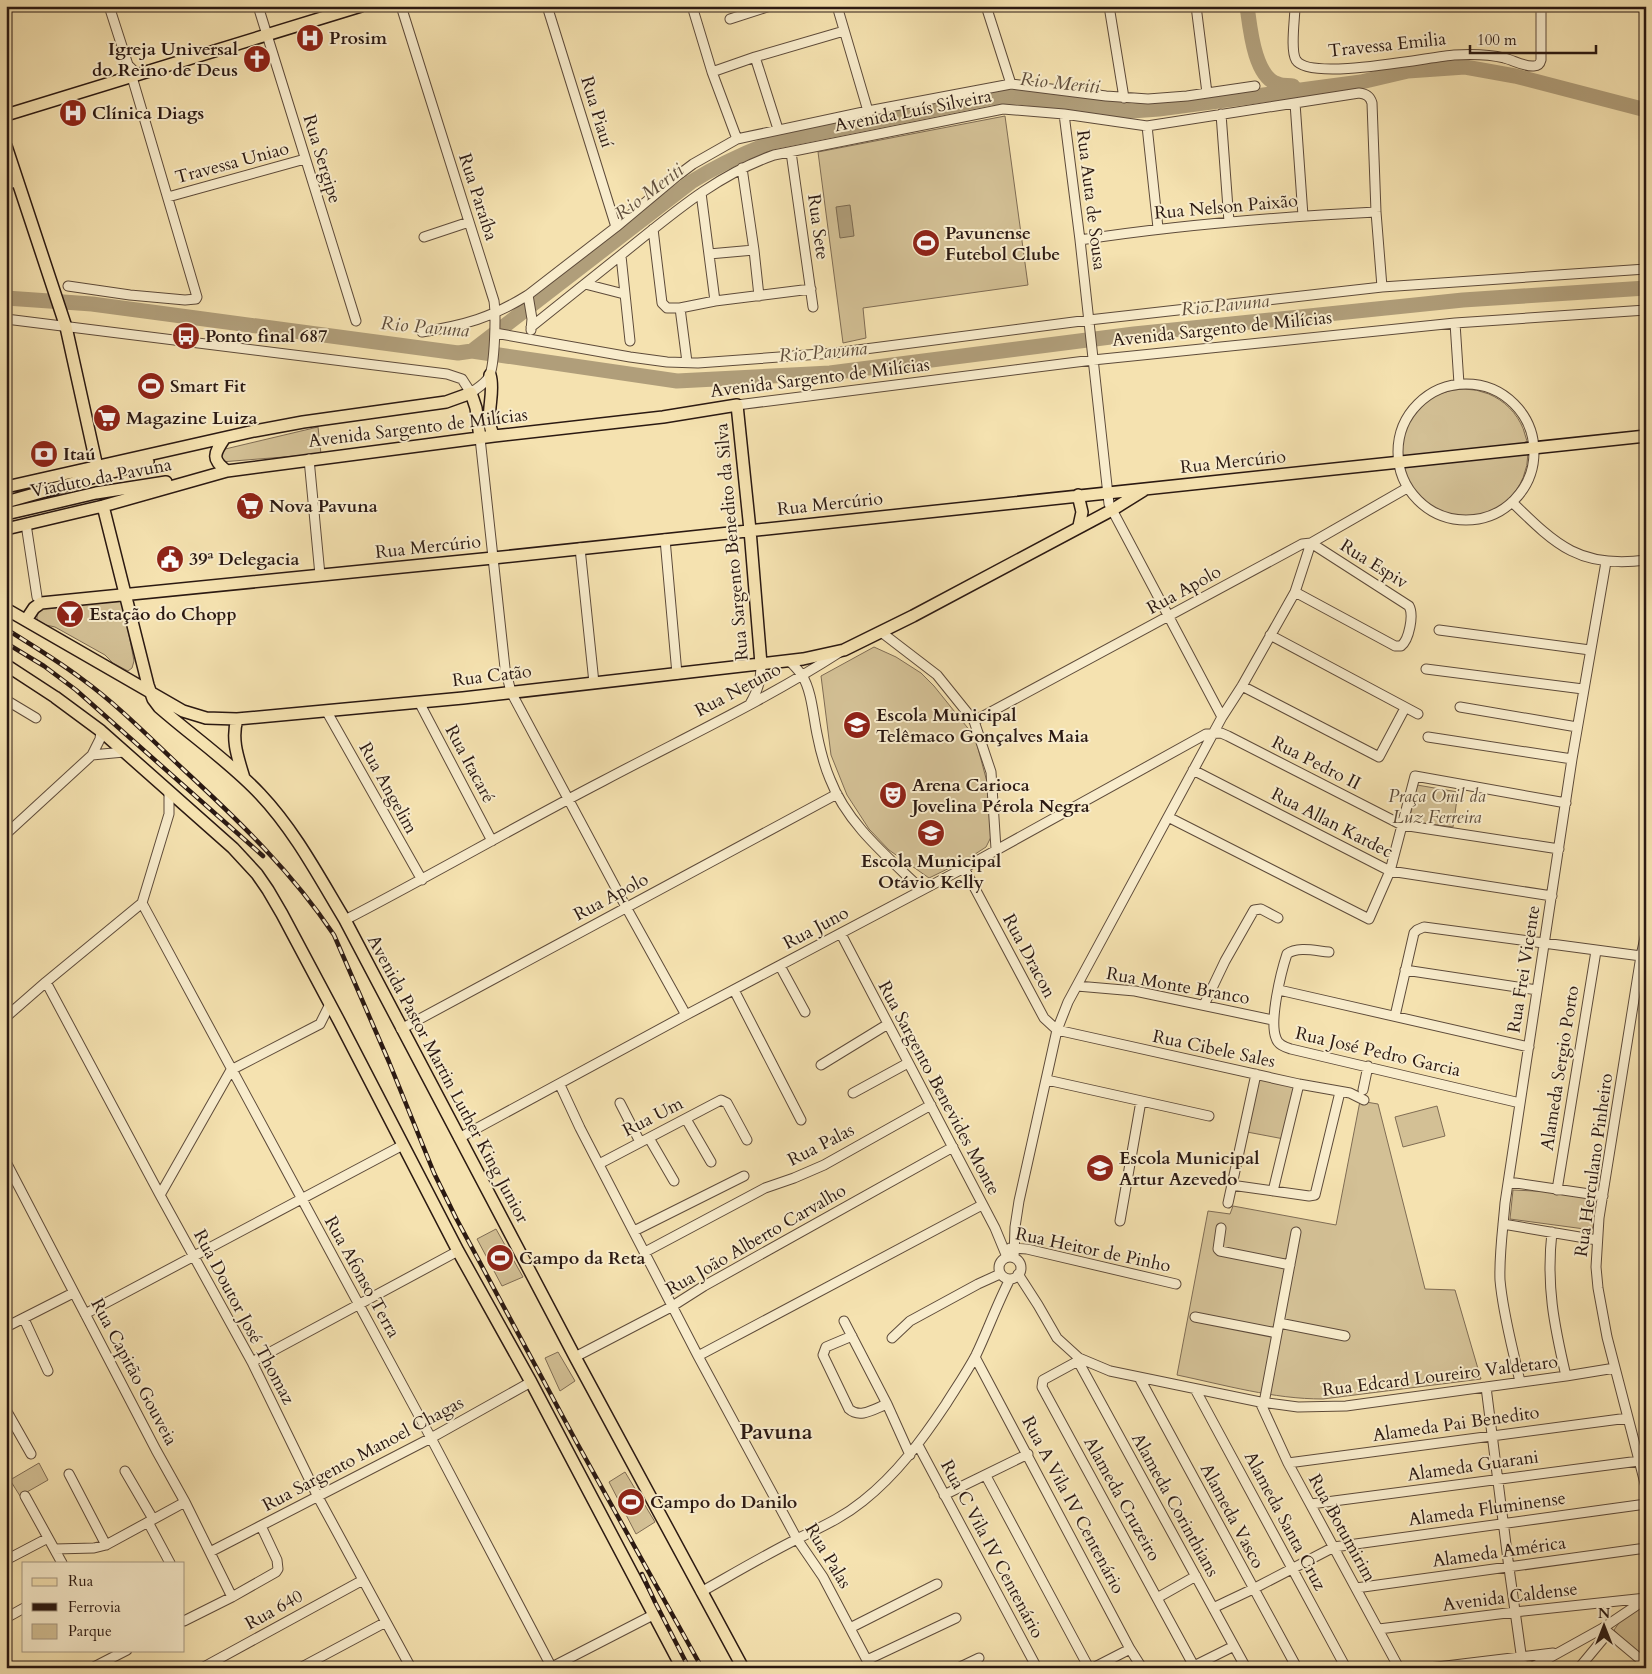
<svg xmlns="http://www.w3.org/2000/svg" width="1652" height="1674" font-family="Cardo,serif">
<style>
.green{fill:#d3c095;stroke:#7f6c54}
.water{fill:#b09e7a;stroke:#7b6950}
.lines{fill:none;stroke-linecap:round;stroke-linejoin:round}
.river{stroke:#b09e7a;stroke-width:15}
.minor-casing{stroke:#5e4b3a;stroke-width:11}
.major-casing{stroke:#2b1912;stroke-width:14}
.minor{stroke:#f8eccc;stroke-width:9}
.major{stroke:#f5e2b0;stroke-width:11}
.rail-casing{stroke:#2b1912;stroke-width:4.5}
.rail{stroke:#f8eccc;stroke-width:2.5;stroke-dasharray:8;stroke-linecap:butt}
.labels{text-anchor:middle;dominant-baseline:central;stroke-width:4;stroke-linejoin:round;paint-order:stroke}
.poi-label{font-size:18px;font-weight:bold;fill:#2b1912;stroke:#f8eccc;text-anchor:start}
.street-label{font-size:18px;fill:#2b1912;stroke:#f8eccc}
.park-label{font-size:18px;font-style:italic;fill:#5d4b39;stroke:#f8eccc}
.water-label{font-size:19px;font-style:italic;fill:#604e3c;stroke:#f8eccc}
.district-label{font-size:22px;font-weight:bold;fill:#2b1912;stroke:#f8eccc}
</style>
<rect width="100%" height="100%" fill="#f5e2b0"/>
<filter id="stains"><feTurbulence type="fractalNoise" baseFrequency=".004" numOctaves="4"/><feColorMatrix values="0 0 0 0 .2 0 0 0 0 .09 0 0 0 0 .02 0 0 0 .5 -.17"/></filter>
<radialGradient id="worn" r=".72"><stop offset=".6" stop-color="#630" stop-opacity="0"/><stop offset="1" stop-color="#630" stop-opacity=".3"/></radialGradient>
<!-- green -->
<path class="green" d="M1005,116L1028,285L863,308L866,338L843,343L818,152Z
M1400 453a64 64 0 1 1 128 0a64 64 0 1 1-128 0Z
M318,427L321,454L221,462V450Z
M122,598L134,661L132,668L128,671L113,663L105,655L55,627L46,625L37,620V613L44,607L60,608Z
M874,647L896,657L921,673L934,686L975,737L987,782L992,835L986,847L966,860L929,878L889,850L869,829L847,795L831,755L821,676Z
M1417,785L1458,792L1453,827L1409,821Z
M1259,1079L1295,1087L1284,1139L1247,1132Z
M1360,1101L1378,1104L1425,1289L1455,1290L1481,1379L1323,1399C1273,1399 1225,1385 1177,1375L1208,1211L1230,1214L1233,1206L1336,1225Z
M1437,1106L1445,1136L1403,1147L1395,1117Z
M1513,1190L1556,1192L1601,1200L1592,1230L1510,1219Z
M496,1229L523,1277L502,1286L477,1239Z
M558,1352L575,1381L560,1391L545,1358Z
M39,1463L48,1480L20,1496L10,1480Z
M625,1472L655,1522L636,1534L609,1482Z
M1646,1605V1658L1636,1652L1614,1630L1621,1620Z"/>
<!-- water -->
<path class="water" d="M850,205L854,236L840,238L836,207Z"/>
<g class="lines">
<!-- river -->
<path class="river" d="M1247,6C1250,27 1254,77 1278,84C1282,86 1289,85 1293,86
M6,298L92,304L458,353L472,351L677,381L830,373L1134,334L1463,300L1646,288
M472,351L691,182C718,165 744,153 773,142L991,98L1018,97L1132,111L1159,109L1361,82L1408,71L1465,67L1515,76L1646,110"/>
<!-- minor casing -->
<g class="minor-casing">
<path id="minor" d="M109,6L128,65L138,75
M258,6L356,321
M547,6L616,227
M692,6L712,72L737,139
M837,6L868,111
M986,6L1011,84
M1109,6L1124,98
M1196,6L1207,93
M1295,6C1295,19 1290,50 1296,60C1310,82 1428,57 1454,55C1471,54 1488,54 1504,58C1513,60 1524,67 1534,66C1538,66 1540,64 1541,60V6
M730,19L770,6
M755,57L778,129
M712,72L755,57L844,31
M1295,103L1303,216
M1064,114L1080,240L1109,504L1222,717
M1221,114L1229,222
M1147,126L1158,228
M791,152L813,307
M742,168L754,250L759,296
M6,185L18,181
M701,193L715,301
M168,197L305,159
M653,229L662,303L667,308H680L715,301L811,289
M424,237L469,222
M1080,240C1178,225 1276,217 1376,212
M709,254L754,250
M621,256L630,341
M585,284L624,294
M68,286L130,295L185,300L196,299L197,297L132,77
M528,295L532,319L531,330
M680,308L687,362
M6,319L447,374L462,379L471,393C477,388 485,384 489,377C495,365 496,315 494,301L401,6
M1455,323L1459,384
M531,327C561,303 591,279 621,255C670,216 714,176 774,155L1003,109L1064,114L1147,126L1359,93C1366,94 1370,96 1372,103L1376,212L1382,287
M422,332C465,325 491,318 528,295L616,227L677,176L693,164L737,139L868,111L1011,84L1106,96L1148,99L1187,96L1255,86
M495,333L630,357L667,362L698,363L834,353L1089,320L1382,287L1646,269
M1398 452a68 68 0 1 1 136 0a68 68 0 1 1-136 0Z
M737,405L1093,360L1455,323L1646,310
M480,438L505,668L511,692L626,907L686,1015
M309,459L320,575
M1512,502C1556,545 1580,569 1646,560
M26,524L37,597
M665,539L677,674
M580,548L594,683
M1295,592L1395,646H1401C1409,640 1414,615 1409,606L1311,543
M1439,630L1590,650
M881,632L937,675L974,721L991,772L996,849
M1270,635L1418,714
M789,661C794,665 798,670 802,675C812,692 813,715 817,734C820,749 824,765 830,779C847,824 888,857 922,890
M1426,669L1583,689
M1242,686L1379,757L1405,708
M6,700L36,718
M419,702L492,841
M750,704C758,690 761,680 761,664
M1460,707L1577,727
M327,712L422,880
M974,721L1302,544L1311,543L1407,488
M101,731L100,739L92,755L124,752
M1428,737L1572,759
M1193,770L1390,871L1552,896
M1168,817L1369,919L1390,871L1415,776L1566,803
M6,834L92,755
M964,868L1044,1018L1057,1030L1299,1084L1350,1093L1364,1100
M142,903L431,1438L552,1668
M345,920C432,875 516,826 603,781C682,739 764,701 840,652
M1646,933L1641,956L1599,1218L1596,1267L1598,1288L1607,1337L1646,1487
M841,934L995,1228L1007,1257
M1329,952C1316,951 1298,946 1287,954C1281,972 1269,1021 1276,1038C1278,1045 1285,1047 1291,1049L1520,1103
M780,966L805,1012
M1405,970L1537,990
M46,982L160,1195L252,1362L318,1497L411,1668
M1077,986L1135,991L1273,1020
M734,990L801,1120
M1279,990L1529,1047
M1204,1005L1225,961L1254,910L1261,909L1278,918
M1395,1016L1414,933L1417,930L1424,927L1641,956
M6,1017L46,982L142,903L169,814V792
M401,1029L837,794
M821,1065L888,1024
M1047,1080L1209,1116
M560,1085L580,1128L698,1356L797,1539L823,1577L871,1668
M1363,1090L1368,1066
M853,1093L908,1063
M620,1103L640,1142
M686,1119L711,1162
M459,1138L686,1015L964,868L1206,734L1221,733L1228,736L1402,825L1559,849
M649,1138L674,1181
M6,1162L156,1450L185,1502L232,1597
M599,1164L721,1100L727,1103L747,1140
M1509,1182L1603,1196
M1231,1185L1309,1196L1315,1195L1340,1092
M1557,1190L1596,951
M1273,1191L1299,1084
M160,1195L231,1070L320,1024L330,1004
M1228,1203L1256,1074
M1120,1221L1141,1101
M1503,1224L1597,1240
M1221,1228L1218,1249L1220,1251L1290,1265
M634,1231L744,1176
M1552,1232C1546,1285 1554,1325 1566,1376
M1010,1248L1027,1249L1176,1284
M645,1252L765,1188L794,1178L824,1165L931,1105
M999 1268a11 11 0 1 1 22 0a11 11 0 1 1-22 0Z
M1014,1258L1015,1227L1019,1201L1057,1030L1068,1002L1222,717L1242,686L1295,592L1311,543
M1018,1274L1038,1305L1057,1338L1079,1358L1110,1371L1260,1402L1298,1407L1346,1406L1566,1376L1615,1368
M85,1314L403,1145
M1195,1317L1277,1333
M24,1319L48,1371
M844,1321L887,1404L910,1455
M1279,1323L1345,1336
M6,1327L73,1293
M852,1336L826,1347L823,1355L849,1409C860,1419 874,1409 887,1404
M892,1338L910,1321L978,1284L1000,1274
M698,1356L982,1205
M575,1357L671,1307L704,1286L953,1147
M975,1357L1130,1649L1142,1668
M1079,1358L1078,1361L1246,1668
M1078,1361L1043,1380L1042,1387L1195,1668
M252,1362L458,1251
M1140,1379L1297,1668
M1520,1382C1513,1349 1503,1315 1500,1280C1499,1255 1503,1228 1505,1203L1572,759L1606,562
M1486,1387L1509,1568L1523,1668
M1195,1389L1346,1668
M1260,1402L1288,1463L1399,1668
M1264,1403L1296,1232
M6,1410L31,1454
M918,1445L1037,1668
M1288,1463L1628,1418
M125,1471L153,1519
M69,1474L106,1545
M986,1476L1089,1668
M944,1495L1028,1454
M25,1496L62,1563
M1311,1504L1639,1461
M148,1522L170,1563
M55,1549L94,1548L106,1545L185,1502
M210,1552L431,1438L531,1382
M6,1560L48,1538
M1356,1588L1646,1548
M701,1592C733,1574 765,1555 797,1539C821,1527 842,1518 863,1501C897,1474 922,1440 946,1404C956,1388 967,1372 976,1355C988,1330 997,1304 1010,1279
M1157,1598L1196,1576
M1213,1608L1253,1589L1334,1547L1646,1504
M6,1618L24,1608
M184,1621L232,1597L276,1572L278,1569L277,1560L261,1526
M850,1628L937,1584
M1603,1628L1646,1664
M1379,1629L1515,1612L1646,1598
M867,1660L956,1618
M1194,1666L1234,1646
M552,1667L653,1615
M92,1668L127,1650
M202,1668L363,1580
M300,1668L386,1622
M958,1668L979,1658
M1093,1668L1130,1649
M1429,1668L1553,1653
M1531,1668L1603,1628L1646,1599
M1579,1668L1608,1633"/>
</g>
<!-- major casing -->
<g class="major-casing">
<path id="major" d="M6,115L361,6
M6,146L66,327L97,467
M490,375C496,394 483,417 494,436
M224,439C214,454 211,459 227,471
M6,487L254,431L303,422L446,402L471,393L476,408L480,438
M1078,495L1082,512L1079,526
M6,502L148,462
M103,506L148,685L153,699L159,707C192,736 230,762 260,794C295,831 319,877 345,920L575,1357L743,1668
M6,514L96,493L166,482
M6,529L103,506L227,471L494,436L663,417L737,405L750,530L761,664
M6,609L183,711L206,718L237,719L463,698L803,659L844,650L913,616L1112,510L1144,490
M26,620L34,608L41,603L493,558L1646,436
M6,665L55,697L101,731L233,848L257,874L268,890L282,914L339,1021L458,1251L531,1382L682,1668
M237,719C231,740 238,758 244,778"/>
</g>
<!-- minor -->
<use href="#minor" class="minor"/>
<!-- major -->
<use href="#major" class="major"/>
<!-- rail casing -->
<g class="rail-casing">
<path id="rail" d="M6,629C32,645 58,661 82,679C119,706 151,739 184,770C239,821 292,872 334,935L389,1062L434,1173L456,1218L577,1443L702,1668
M6,643L44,666L76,690L263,856
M642,1574L655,1602L689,1668"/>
</g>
<!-- rail -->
<use href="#rail" class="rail"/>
</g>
<!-- icons -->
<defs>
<g id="hospital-disc" transform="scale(1.4375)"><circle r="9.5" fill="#8f2418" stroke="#f8eccc"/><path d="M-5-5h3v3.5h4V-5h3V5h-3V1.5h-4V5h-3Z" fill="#fff"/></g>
<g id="church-disc" transform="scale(1.4375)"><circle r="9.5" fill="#8f2418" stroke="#f8eccc"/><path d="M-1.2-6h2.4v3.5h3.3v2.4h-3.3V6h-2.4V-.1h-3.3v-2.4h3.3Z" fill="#fff"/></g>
<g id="stadium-disc" transform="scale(1.4375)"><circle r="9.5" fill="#8f2418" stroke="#f8eccc"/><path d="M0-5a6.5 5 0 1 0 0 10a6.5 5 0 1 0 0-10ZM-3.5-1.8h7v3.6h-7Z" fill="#fff"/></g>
<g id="bus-disc" transform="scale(1.4375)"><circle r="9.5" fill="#8f2418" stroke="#f8eccc"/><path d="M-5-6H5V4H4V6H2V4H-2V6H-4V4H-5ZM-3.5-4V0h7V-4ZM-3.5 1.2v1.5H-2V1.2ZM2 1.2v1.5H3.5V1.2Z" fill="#fff"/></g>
<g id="supermarket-disc" transform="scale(1.4375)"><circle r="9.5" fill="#8f2418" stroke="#f8eccc"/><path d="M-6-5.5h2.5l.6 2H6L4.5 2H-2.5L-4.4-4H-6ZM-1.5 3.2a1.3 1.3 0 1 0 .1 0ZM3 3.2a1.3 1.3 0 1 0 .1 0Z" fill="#fff"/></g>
<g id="bank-disc" transform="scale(1.4375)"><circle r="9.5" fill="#8f2418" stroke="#f8eccc"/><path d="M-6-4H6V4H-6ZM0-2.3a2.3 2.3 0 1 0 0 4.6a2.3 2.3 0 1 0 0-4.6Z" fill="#fff"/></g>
<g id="civic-disc" transform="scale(1.4375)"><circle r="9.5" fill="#8f2418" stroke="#f8eccc"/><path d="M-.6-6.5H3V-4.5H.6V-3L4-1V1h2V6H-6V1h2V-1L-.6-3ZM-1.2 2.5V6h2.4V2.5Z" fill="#fff"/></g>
<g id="bar-disc" transform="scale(1.4375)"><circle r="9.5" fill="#8f2418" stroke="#f8eccc"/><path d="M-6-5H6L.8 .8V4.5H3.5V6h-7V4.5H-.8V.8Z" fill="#fff"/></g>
<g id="school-disc" transform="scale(1.4375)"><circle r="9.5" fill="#8f2418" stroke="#f8eccc"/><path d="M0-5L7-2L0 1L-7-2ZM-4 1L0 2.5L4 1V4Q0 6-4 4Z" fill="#fff"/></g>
<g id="theatre-disc" transform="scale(1.4375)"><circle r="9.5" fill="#8f2418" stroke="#f8eccc"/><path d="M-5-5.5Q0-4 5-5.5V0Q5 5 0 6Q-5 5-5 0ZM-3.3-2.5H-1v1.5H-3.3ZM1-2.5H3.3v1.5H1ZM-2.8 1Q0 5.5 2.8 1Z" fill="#fff"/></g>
</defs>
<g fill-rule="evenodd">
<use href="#hospital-disc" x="310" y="38"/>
<use href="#church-disc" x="257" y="59"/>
<use href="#hospital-disc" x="73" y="113"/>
<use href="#stadium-disc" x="926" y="243"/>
<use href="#bus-disc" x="186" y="336"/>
<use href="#stadium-disc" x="151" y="386"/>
<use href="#supermarket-disc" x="107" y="418"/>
<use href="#bank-disc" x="44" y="454"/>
<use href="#supermarket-disc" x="250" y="506"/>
<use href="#civic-disc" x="170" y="559"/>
<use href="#bar-disc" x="70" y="614"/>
<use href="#school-disc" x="857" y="725"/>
<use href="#theatre-disc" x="893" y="795"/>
<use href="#school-disc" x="931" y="833"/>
<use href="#school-disc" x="1100" y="1168"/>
<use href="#stadium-disc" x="500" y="1258"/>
<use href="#stadium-disc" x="631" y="1502"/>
</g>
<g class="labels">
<!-- poi labels -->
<g class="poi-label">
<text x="329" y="38">Prosim</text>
<text x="238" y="49" text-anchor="end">Igreja Universal<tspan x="238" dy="21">do Reino de Deus</tspan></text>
<text x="92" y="113">Clínica Diags</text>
<text x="945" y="233">Pavunense<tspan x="945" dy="21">Futebol Clube</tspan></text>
<text x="205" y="336">Ponto final 687</text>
<text x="170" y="386">Smart Fit</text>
<text x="126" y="418">Magazine Luiza</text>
<text x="63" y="454">Itaú</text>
<text x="269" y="506">Nova Pavuna</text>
<text x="189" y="559">39ª Delegacia</text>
<text x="89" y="614">Estação do Chopp</text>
<text x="876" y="715">Escola Municipal<tspan x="876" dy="21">Telêmaco Gonçalves Maia</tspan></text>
<text x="912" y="785">Arena Carioca<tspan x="912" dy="21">Jovelina Pérola Negra</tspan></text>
<text x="931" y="861" text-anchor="middle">Escola Municipal<tspan x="931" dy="21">Otávio Kelly</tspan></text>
<text x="1119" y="1158">Escola Municipal<tspan x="1119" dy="21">Artur Azevedo</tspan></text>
<text x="519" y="1258">Campo da Reta</text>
<text x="650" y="1502">Campo do Danilo</text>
</g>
<!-- street labels -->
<g class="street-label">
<text transform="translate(1387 45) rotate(-6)">Travessa Emilia</text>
<text transform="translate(913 111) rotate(-11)">Avenida Luís Silveira</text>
<text transform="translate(597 112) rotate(73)">Rua Piauí</text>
<text transform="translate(322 159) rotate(73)">Rua Sergipe</text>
<text transform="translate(232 163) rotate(-15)">Travessa Uniao</text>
<text transform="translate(478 197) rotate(72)">Rua Paraíba</text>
<text transform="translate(1091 200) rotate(83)">Rua Auta de Sousa</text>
<text transform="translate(1226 207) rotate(-5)">Rua Nelson Paixão</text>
<text transform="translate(818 227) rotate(82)">Rua Sete</text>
<text transform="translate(1222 329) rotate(-6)">Avenida Sargento de Milícias</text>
<text transform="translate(820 378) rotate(-7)">Avenida Sargento de Milícias</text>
<text transform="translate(418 428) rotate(-7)">Avenida Sargento de Milícias</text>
<text transform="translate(1233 462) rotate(-6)">Rua Mercúrio</text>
<text transform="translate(101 478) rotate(-11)">Viaduto da Pavuna</text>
<text transform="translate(830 504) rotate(-6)">Rua Mercúrio</text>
<text transform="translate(732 542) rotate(-95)">Rua Sargento Benedito da Silva</text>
<text transform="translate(428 547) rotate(-6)">Rua Mercúrio</text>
<text transform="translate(1374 564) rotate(32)">Rua Espiv</text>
<text transform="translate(1184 590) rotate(-29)">Rua Apolo</text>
<text transform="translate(492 676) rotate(-7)">Rua Catão</text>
<text transform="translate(738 690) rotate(-28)">Rua Netuno</text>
<text transform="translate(1316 763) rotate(27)">Rua Pedro II</text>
<text transform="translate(470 764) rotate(62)">Rua Itacaré</text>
<text transform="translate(388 788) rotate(61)">Rua Angelim</text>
<text transform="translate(1332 823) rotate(27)">Rua Allan Kardec</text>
<text transform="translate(611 897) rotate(-28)">Rua Apolo</text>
<text transform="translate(816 928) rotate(-28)">Rua Juno</text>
<text transform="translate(1029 956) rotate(62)">Rua Dracon</text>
<text transform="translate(1524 969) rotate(-81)">Rua Frei Vicente</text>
<text transform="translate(1178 986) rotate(10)">Rua Monte Branco</text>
<text transform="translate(1214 1049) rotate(12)">Rua Cibele Sales</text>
<text transform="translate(1378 1052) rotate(13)">Rua José Pedro Garcia</text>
<text transform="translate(1560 1068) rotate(-81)">Alameda Sergio Porto</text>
<text transform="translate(448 1079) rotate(62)">Avenida Pastor Martin Luther King Junior</text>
<text transform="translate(939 1088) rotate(62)">Rua Sargento Benevides Monte</text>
<text transform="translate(653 1117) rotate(-27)">Rua Um</text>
<text transform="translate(821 1145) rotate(-27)">Rua Palas</text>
<text transform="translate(1594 1165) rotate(-82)">Rua Herculano Pinheiro</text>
<text transform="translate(756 1240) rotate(-30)">Rua João Alberto Carvalho</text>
<text transform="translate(1093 1250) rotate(12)">Rua Heitor de Pinho</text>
<text transform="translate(362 1277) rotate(61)">Rua Afonso Terra</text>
<text transform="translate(244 1317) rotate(62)">Rua Doutor José Thomaz</text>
<text transform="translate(134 1372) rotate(62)">Rua Capitão Gouveia</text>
<text transform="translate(1440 1376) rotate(-7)">Rua Edcard Loureiro Valdetaro</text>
<text transform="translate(1456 1424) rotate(-8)">Alameda Pai Benedito</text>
<text transform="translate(363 1454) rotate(-28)">Rua Sargento Manoel Chagas</text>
<text transform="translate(1473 1466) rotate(-8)">Alameda Guarani</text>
<text transform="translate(1122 1499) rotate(61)">Alameda Cruzeiro</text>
<text transform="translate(1073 1505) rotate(62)">Rua A Vila IV Centenário</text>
<text transform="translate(1175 1505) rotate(61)">Alameda Corinthians</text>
<text transform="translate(1487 1509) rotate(-8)">Alameda Fluminense</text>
<text transform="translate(1232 1516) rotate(62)">Alameda Vasco</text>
<text transform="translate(1285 1521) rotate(62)">Alameda Santa Cruz</text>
<text transform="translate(1342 1528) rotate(61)">Rua Botumirim</text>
<text transform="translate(992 1549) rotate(62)">Rua C Vila IV Centenário</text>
<text transform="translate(1499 1552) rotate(-8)">Alameda América</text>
<text transform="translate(828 1556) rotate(59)">Rua Palas</text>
<text transform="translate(1510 1597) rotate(-7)">Avenida Caldense</text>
<text transform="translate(274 1610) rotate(-29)">Rua 640</text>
</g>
<!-- park labels -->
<g class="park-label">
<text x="1437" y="796">Praça Onil da<tspan x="1437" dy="21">Luz Ferreira</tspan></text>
</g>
<!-- water labels -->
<g class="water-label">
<text transform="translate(1060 83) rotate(6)">Rio Meriti</text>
<text transform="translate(649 192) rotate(-37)">Rio Meriti</text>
<text transform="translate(1225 305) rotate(-6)">Rio Pavuna</text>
<text transform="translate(425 327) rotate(5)">Rio Pavuna</text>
<text transform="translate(823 352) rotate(-5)">Rio Pavuna</text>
</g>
<!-- district labels -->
<g class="district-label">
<text x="776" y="1432">Pavuna</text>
</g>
</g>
<!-- margin -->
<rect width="1652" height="1674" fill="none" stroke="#f5e2b0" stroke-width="25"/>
<rect x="8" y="8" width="1637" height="1659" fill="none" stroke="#2b1912" stroke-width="2.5"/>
<rect x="12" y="12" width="1627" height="1649" fill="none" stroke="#2b1912"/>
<!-- legend -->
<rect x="22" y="1562" width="162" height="90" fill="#f8eccc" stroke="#a69882"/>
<rect x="32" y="1578" width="25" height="8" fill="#f5e2b0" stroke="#a69882"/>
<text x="68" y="1586" font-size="15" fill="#2b1912">Rua</text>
<rect x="32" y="1603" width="25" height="8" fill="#2b1912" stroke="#a69882"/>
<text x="68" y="1612" font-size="15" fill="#2b1912">Ferrovia</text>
<rect x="32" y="1624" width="25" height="15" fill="#d3c095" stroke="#a69882"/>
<text x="68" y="1636" font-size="15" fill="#2b1912">Parque</text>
<!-- north arrow -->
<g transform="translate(1604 1626)" stroke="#f8eccc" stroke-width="4" paint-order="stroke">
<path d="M0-4L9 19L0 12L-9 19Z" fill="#2b1912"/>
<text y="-8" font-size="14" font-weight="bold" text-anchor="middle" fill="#2b1912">N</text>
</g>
<!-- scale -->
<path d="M1470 45v8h126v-8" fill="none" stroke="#2b1912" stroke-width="2.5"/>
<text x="1477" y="45" font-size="15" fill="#2b1912" stroke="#f8eccc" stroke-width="4" paint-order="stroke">100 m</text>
<rect width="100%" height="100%" filter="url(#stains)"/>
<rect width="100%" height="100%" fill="url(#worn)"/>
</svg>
